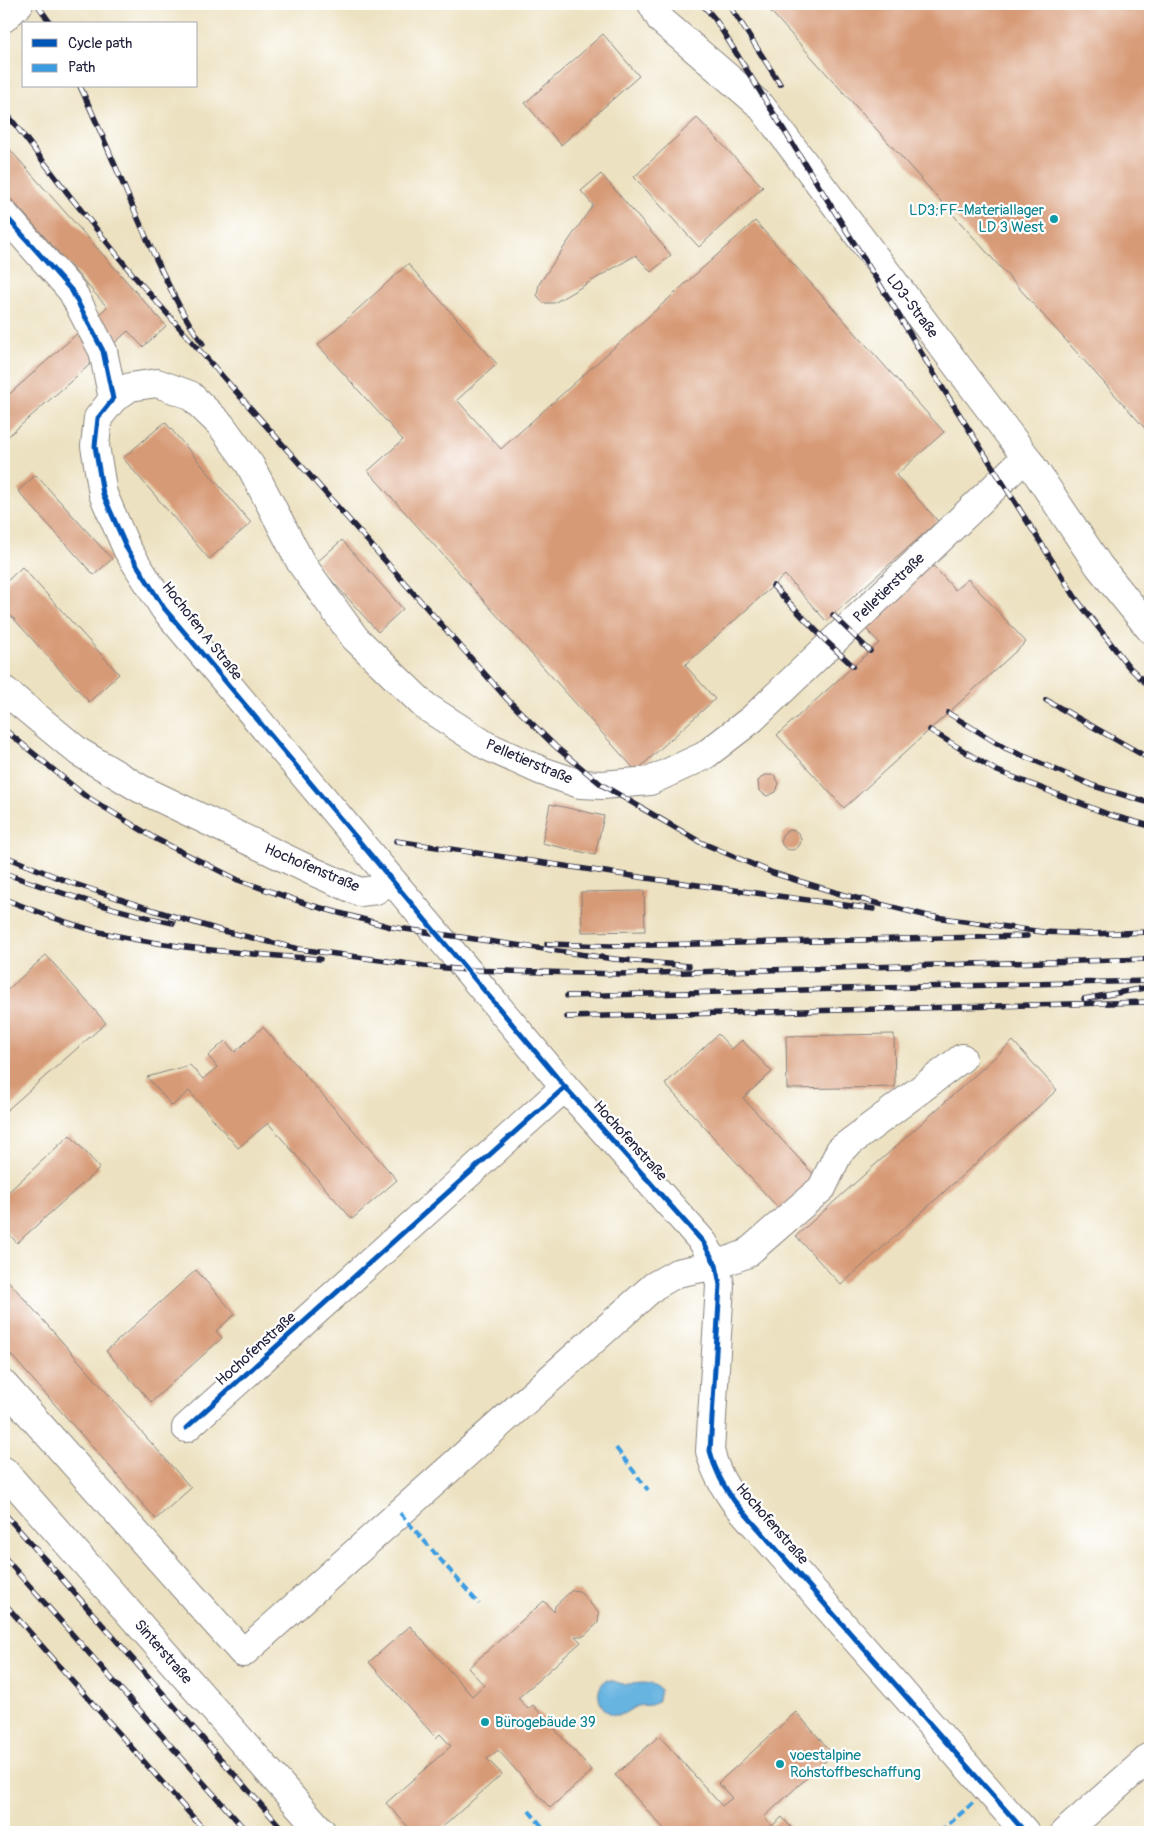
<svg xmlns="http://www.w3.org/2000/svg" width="1154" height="1836" font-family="Pangolin,sans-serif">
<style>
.water{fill:#68b4e1;stroke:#456b8e}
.building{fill:#d79a76}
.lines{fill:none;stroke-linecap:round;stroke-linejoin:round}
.minor-casing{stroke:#87827e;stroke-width:30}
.minor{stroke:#fff;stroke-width:28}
.rail-casing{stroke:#22223b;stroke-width:5.5}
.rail{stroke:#fff;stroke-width:4;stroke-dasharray:11;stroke-linecap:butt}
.quiet{stroke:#3c9ce2;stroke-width:4;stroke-dasharray:8 4;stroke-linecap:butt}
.cycleway-casing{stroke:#fff;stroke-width:8}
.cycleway{stroke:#0057b8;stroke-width:5}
.culture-dot{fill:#0f9aa8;stroke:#fff;stroke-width:2}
.labels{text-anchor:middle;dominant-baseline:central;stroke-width:4.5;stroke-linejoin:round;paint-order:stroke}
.culture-label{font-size:15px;fill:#0d838f;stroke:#fff;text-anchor:start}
.street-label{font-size:15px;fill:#22223b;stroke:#fff}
</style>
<rect width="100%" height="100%" fill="#fff"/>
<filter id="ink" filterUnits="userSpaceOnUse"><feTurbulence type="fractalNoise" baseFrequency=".02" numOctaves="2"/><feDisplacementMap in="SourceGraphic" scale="10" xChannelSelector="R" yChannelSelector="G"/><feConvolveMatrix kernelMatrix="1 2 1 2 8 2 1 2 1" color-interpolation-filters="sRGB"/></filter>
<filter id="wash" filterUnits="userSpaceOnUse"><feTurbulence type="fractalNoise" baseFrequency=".0096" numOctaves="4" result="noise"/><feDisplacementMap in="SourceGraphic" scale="20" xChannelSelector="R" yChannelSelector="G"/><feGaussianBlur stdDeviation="1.12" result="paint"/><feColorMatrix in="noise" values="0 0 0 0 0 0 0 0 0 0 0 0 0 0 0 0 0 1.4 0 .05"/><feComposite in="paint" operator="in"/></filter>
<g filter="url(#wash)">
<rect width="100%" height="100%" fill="#ece1c0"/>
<!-- water -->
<path class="water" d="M607,1680C614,1680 617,1683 623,1684C637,1685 648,1679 660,1689L658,1700C652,1708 645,1704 637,1706C631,1708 626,1714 619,1715C600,1716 591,1689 607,1680Z"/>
<g id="blocks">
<!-- building -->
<path class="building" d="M764,4H1150V434Z
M603,34L639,76L561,145L525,103Z
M697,118L763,187L699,247L634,177Z
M4,143L166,326L143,347L128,331L4,440V399L107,307L4,191Z
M601,174L671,255L651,272L636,255L554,303H543L537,295L539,284L593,205L581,191Z
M755,221L944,432L896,475L938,521L826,621L785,575L685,665L715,699L636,771L368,471L403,440L318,345L408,264L497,364L457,400L501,449Z
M165,422L251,523L209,559L123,458Z
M36,475L112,559L94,575L18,491Z
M342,540L403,609L378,632L316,563Z
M929,561L955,590L968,579L1026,642L844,808L777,735L879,643L861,623Z
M22,567L119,674L89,702L4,608V584Z
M764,775H774L779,783L776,792L767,796L759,791L758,781Z
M550,804L604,816L595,855L542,843Z
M781 840a10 10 0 1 1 20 0a10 10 0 1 1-20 0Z
M644,891L645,931L582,932L581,892Z
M46,955L106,1023L6,1111L4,1109V993Z
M263,1027L397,1180L352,1219L268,1123L238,1148L189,1091L172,1106L147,1077L190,1065L203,1079L217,1067L208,1056L225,1041L235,1052Z
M718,1034L732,1049L742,1040L772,1072L743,1098L816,1177L780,1210L665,1084Z
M894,1034L895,1087L787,1089L786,1036Z
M1013,1041L1057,1090L841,1285L796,1236Z
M70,1135L100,1168L17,1243L4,1228V1196Z
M196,1270L235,1314L216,1331L222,1338L151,1402L106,1351Z
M4,1276L191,1488L156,1519L4,1347Z
M572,1590L579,1591L599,1613L598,1623L584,1636H575L581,1642L518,1698L528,1709L533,1705L592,1771L550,1808L498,1750L487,1759L502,1774L437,1832H413L386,1803L451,1746L440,1734L436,1738L369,1662L410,1626L472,1696L484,1685L468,1668L544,1601L554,1612L555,1606Z
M796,1712L833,1754L764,1817L772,1826L782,1817L795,1832H667L615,1775L659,1736L722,1806L732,1798L718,1783Z"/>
</g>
</g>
<g filter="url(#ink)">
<use href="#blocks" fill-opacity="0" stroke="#87827e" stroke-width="1"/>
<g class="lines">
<!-- minor casing -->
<g class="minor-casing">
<path id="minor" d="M652,4L661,20L761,106L1026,457L1099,566L1150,629
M4,18L19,4
M4,214L72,291L103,351L113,399
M4,690L79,752L141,789L312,871L360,892L376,890L391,879
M4,1385L243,1653L654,1286L677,1273L716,1265L746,1254L822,1188L840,1150L962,1058
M186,1428L565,1087
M4,1471L322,1832
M1025,1832L735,1502C723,1485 715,1471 710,1451L720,1285L716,1265L703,1242L565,1087L164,608L127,549L103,494L95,446L98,418L113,399L130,387L157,383L190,395L221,425L250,465L301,563L355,638L425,706L487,746L542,771L580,784L602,785L650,781L704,756L752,719L1026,457
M1065,1832L1150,1757"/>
</g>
<!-- minor -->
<use href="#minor" class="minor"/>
<!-- rail casing -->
<g class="rail-casing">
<path id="rail" d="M37,4L51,24
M702,4L715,19L892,304L937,379L1077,600L1129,667L1150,687
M729,4L780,84
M80,86C107,144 130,203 157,261C171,290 184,318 203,344
M4,110L69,195L134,276L507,699L556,747L602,785L700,842L773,873L844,895L928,916L1043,932L1092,934
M773,586L826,641L853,666
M833,615L870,651
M1046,700L1150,759
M948,713L1005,748L1094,786L1150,803
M4,729L84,795L156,839L238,880L310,905L391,927L614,959L689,966
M930,730L995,770L1110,815L1150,826
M396,841L646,878L874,909
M4,856L69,882L153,910L219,930L299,949L424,966L467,970L620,974L1150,959
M4,873C59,893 115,911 173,923
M4,899C38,912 72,926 108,934C178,949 249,954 320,959
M1087,934L1150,932
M547,944L611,946L1027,936
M567,996L1150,981
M1084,999L1150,987
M567,1017L1150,1002
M4,1513L285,1832
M4,1557L247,1832
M4,1603L206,1832"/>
</g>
<!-- rail -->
<use href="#rail" class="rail"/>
<!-- quiet -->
<path class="quiet" d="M616,1448L648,1490
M400,1513L479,1604
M529,1811L547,1832
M940,1832L975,1801"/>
<!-- cycleway casing -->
<g class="cycleway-casing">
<path id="cycleway" d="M4,214L72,291L103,351L113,399L98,418L95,446L103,494L127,549L164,608L565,1087L703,1242L716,1265L720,1285L710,1451C715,1471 723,1485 735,1502L1025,1832
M186,1428L565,1087"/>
</g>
<!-- cycleway -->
<use href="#cycleway" class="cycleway"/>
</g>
</g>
<!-- markers -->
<g class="culture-dot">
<circle cx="1054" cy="219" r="5"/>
<circle cx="485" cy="1722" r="5"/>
<circle cx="780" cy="1764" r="5"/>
</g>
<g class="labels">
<!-- culture labels -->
<g class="culture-label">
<text x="1044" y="210" text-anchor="end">LD3;FF-Materiallager<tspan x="1044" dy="17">LD 3 West</tspan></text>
<text x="495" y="1722">Bürogebäude 39</text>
<text x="790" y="1755">voestalpine<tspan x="790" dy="17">Rohstoffbeschaffung</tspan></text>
</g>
<!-- street labels -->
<g class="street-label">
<text transform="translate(912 306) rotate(53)">LD3-Straße</text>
<text transform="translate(889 588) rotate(-44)">Pelletierstraße</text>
<text transform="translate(202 631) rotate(52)">Hochofen A Straße</text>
<text transform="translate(529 762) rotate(23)">Pelletierstraße</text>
<text transform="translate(312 868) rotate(23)">Hochofenstraße</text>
<text transform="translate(630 1141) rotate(48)">Hochofenstraße</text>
<text transform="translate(256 1349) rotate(-42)">Hochofenstraße</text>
<text transform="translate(772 1524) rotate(49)">Hochofenstraße</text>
<text transform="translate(163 1652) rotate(49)">Sinterstraße</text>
</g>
</g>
<!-- margin -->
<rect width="1154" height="1836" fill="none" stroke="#fff" stroke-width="20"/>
<!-- legend -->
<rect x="22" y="22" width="175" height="65" fill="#ffffff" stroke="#a7a7b1"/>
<rect x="32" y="39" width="25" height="8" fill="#0057b8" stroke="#a7a7b1"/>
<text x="68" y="48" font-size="15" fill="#22223b">Cycle path</text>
<rect x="32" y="64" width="25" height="8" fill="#3c9ce2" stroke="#a7a7b1"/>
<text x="68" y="72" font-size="15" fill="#22223b">Path</text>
</svg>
